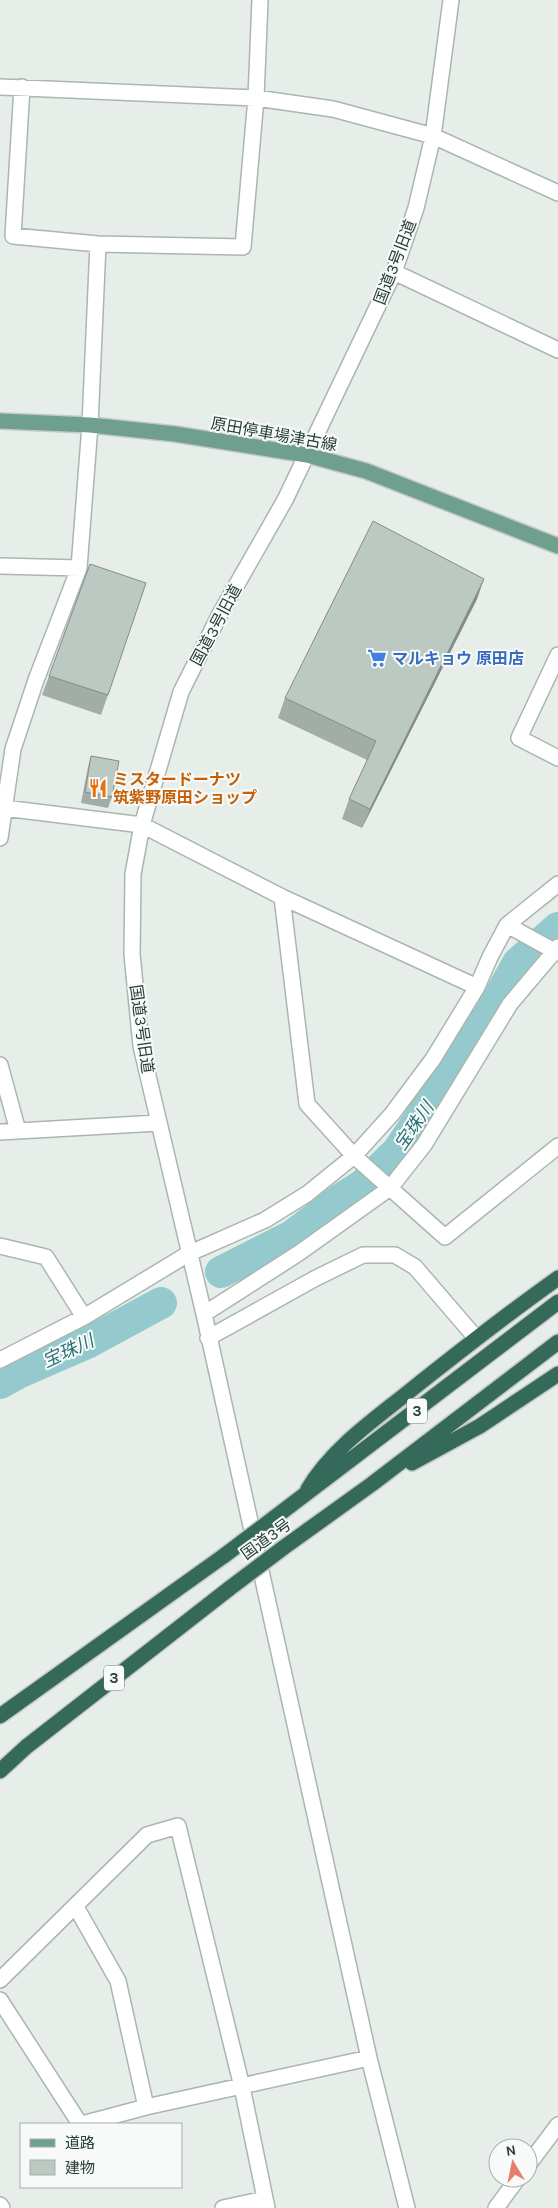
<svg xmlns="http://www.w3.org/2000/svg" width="558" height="2208" font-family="Karla,'Noto Sans JP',sans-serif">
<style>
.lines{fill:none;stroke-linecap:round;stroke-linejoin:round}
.river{stroke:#94cacd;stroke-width:32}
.minor-casing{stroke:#aab6b0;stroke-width:18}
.major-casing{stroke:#c3c9c7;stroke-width:18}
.highway-casing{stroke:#c3c9c7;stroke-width:18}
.minor{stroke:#fff;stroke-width:15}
.major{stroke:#6f9f8e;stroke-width:15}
.highway{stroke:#356959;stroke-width:15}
.highway-bridge-casing{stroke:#c3c9c7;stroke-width:18;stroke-linecap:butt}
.highway-bridge{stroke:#356959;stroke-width:15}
.wall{fill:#a2ada8}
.shaded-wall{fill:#848d88}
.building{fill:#bcc9c3;stroke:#848d88}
.labels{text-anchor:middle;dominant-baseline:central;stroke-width:4;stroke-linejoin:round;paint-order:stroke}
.shield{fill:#f7faf8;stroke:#657770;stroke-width:1}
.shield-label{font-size:15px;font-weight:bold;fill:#273f36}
.street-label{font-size:16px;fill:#273f36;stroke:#f7faf8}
.shop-label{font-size:16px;font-weight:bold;fill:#366cbe;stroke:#f7faf8;text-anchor:start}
.food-label{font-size:16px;font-weight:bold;fill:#c56008;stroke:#f7faf8;text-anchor:start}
.water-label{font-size:18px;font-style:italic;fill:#257176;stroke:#f7faf8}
</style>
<rect width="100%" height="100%" fill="#e7eeea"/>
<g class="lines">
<!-- river -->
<path class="river" d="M221,1272L292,1236L341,1199L363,1185L398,1151L491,1012L518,963L558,928
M0,1383L20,1372L89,1342L161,1303"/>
<!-- minor casing -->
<g class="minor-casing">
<path id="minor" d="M0,87L256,98L333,109L433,136L558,193
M22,87L13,236L98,244L243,247L256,98L260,0
M394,272L558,350
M0,566L79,568
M558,655L519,738L558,758
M4,808L142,825L282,897L477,987
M0,838L13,749L36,680L79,568L90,425L98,244
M282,897L307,1104L354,1156L445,1237L558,1146
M507,925L558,953
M0,1065L18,1131
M0,1132L158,1123
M0,1246L46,1257L84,1317
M204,1314L299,1253L390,1188L424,1145L510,1004L558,947
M208,1338L316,1278L363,1255H395L415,1267L476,1338
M0,1360L84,1317L188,1254L265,1220L307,1194L354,1156L392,1114L433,1059L477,987L490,957L507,925L558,884
M76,1907L118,1981L146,2107
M0,1980L147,1835L178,1826L242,2087L267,2208
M0,2000L80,2124
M82,2124L146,2107L369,2058
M528,2165L558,2125
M0,2205L2,2208
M223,2208L265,2199
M407,2208L369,2058L204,1314L141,1046L132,954L133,874L142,825L181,692L220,614L285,500L394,272L416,208L433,136L451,0
M496,2208L518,2178"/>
</g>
<!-- major casing -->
<g class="major-casing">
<path id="major" d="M0,421L90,425L175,434L307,455L366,471L558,546"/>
</g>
<!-- highway casing -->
<g class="highway-casing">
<path id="highway" d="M412,1463L480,1426L558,1374
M308,1489C331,1450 371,1422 406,1394C456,1354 506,1315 558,1278
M274,1518L558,1302
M283,1548L372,1484L558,1342
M0,1716L225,1555
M0,1771L26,1747L230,1588"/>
</g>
<!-- minor -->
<use href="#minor" class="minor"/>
<!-- major -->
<use href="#major" class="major"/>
<!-- highway -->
<use href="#highway" class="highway"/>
<!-- highway-bridge casing -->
<g class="highway-bridge-casing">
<path id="highway-bridge" d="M225,1555L274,1518
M230,1588L283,1548"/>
</g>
<!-- highway-bridge -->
<use href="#highway-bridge" class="highway-bridge"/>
</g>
<!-- wall -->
<path class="wall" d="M90,564L108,695L101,715L42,695Z
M477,599L362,828L342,819L349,799L367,760L278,718L285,698Z
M91,756L112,797L108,808L81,803L88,767Z"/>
<!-- shaded-wall -->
<path class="shaded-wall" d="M484,579L477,599L362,828L370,809Z"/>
<!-- building -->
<path class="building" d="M373,521L484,579L370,809L349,799L376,741L285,698Z
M90,564L146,583L108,695L49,676Z
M91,756L119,761L112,797L85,792Z"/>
<!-- icons -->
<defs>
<g id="supermarket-bare" transform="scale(1.5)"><path d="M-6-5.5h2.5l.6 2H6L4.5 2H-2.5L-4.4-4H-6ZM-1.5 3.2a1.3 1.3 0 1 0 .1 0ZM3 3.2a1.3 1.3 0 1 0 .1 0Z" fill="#3f7fe0" stroke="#f7faf8" stroke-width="2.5" paint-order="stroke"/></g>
<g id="restaurant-bare" transform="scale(1.5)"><path d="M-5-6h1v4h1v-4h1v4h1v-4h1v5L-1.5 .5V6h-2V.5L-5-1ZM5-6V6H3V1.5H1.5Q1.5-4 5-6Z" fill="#e8710a" stroke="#f7faf8" stroke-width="2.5" paint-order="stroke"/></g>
</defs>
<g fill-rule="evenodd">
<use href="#supermarket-bare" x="377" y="658"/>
<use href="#restaurant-bare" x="98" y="788"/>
</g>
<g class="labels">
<!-- shield labels -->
<g class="shield">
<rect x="407" y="1398.5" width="20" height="25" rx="4"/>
<rect x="104" y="1665.5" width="20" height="25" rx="4"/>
</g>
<g class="shield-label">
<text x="417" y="1411">3</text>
<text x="114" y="1678">3</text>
</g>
<!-- street labels -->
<g class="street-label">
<text transform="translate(395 262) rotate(-69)">国道3号旧道</text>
<text transform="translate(274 434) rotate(10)">原田停車場津古線</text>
<text transform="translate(216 625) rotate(-62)">国道3号旧道</text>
<text transform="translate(142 1029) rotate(82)">国道3号旧道</text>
<text transform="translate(266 1539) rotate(-36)">国道3号</text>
</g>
<!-- shop labels -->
<g class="shop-label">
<text x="392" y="658">マルキョウ 原田店</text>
</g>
<!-- food labels -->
<g class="food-label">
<text x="113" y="779">ミスタードーナツ<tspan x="113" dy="18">筑紫野原田ショップ</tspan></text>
</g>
<!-- water labels -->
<g class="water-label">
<text transform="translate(414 1126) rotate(-55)">宝珠川</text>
<text transform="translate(68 1351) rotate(-25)">宝珠川</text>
</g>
</g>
<!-- legend -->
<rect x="20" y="2123" width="162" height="65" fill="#f7faf8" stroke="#a4afaa"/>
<rect x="30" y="2139" width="25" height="8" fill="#6f9f8e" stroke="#a4afaa"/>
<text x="65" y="2148" font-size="15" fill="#273f36">道路</text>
<rect x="30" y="2160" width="25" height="15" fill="#bcc9c3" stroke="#a4afaa"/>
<text x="65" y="2173" font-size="15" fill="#273f36">建物</text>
<!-- north arrow -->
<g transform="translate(513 2163) rotate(350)"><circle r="24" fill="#f7faf8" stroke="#a4afaa"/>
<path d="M0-4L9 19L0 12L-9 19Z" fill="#e67e6d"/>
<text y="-8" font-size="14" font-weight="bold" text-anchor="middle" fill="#273f36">N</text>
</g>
</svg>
